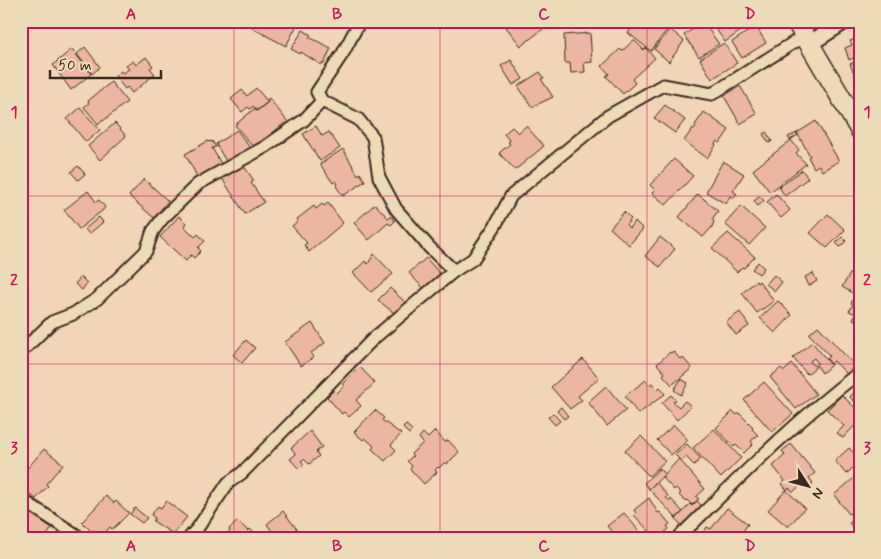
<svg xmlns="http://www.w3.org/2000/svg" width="881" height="559" font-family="Mynerve,sans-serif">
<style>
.building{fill:#ebb7a2;stroke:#3b2a1e;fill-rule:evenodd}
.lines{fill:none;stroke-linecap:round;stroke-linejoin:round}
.minor-casing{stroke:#3b2a1e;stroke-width:15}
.tertiary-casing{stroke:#3b2a1e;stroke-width:19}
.primary-casing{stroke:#3b2a1e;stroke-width:22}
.minor{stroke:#eddbb8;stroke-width:11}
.tertiary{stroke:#eddbb8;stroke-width:15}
.primary{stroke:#eddbb8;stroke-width:19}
.grid{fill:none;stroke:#c2185b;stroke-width:1;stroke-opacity:0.55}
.neatline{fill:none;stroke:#c2185b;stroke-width:2}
.grid-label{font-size:16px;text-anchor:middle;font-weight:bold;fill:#c2185b}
</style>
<rect width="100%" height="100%" fill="#f0d6b6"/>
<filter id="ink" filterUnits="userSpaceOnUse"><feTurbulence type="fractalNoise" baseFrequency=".02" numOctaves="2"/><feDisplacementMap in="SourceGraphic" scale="10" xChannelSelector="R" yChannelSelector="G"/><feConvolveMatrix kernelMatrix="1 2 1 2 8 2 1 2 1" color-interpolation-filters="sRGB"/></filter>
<g filter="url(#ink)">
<!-- building -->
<path class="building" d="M256,21H295L298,23L286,46L252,28Z
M504,21H546L548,25L521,46L506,27L508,26Z
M558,21H578L562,29Z
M637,21H674L676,23L671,28L669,27L651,51L628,33Z
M703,22L719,44L699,57L684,35Z
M711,22V21H755L725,42Z
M756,26L766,43L742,58L732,42Z
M670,29L684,41L669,62L654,49Z
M303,30L311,35L309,37L331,48L324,64L322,63L321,65L301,52L300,54L291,49Z
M590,33L592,62L584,63L585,72L571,73L570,63H565L564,35Z
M860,37V55L849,60L845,48L852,45L850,41Z
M634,40L644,50L646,48L655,58L632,79L635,83L623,94L606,76L609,74L602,66L620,49L622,51Z
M724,43L737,63L712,79L700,59Z
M85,47L100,67L92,74L77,54Z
M72,49L91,74L71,90L53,65Z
M146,57L153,66L150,68L155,74L132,93L127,87L125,89L115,76L121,71L123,73L129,69L126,66L133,61L136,65Z
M860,59V85H859L850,64Z
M511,60L523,79L513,85L501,66Z
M540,72L544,78L541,79L553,97L532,107L518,86Z
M111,82L127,102L103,121L102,120L98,124L84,107L89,103L88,101Z
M740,86L757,114L740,124L724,96Z
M256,88L268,102L257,111L253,106L250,109L248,107L242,112L231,99L242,90L247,96Z
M269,98L287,121L254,148L235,125L254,109L256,111L268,102L267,100Z
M665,105L685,120L675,133L654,118Z
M80,108L100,130L86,142L67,119Z
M704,112L729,130L720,143L717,141L715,144L716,145L707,158L684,141L693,128L695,129L696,127L695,125Z
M816,121L839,161L822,171L819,165L814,168L808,157L810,156L797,133Z
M115,123L126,136L100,160L88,146Z
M316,126L322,136L329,132L340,148L320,161L303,134Z
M526,126L544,146L515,170L499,153L510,144L508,142L510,141L504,134L512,127L518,133Z
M237,130L250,148L227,163L216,144Z
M766,132L772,141L769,143L763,134Z
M797,133L798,135L790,140L788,137Z
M791,140L799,150L796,153L806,164L770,192L753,170Z
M208,141L209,142L212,141L216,147L212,148L223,167L199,180L185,154Z
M343,149L358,175L360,173L365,181L343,196L336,186L338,185L336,181L333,183L320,164Z
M674,159L693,176L666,205L652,193L655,190L650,185Z
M723,161L744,174L733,191L737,194L734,198L730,196L726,204L706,192Z
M242,163L254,181L251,183L264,202L245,214L221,177Z
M78,166L85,174L78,180L71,172Z
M802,170L808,178L785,196L779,187Z
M144,179L168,201L154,218L129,196Z
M88,191L96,202L99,200L105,207L103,210L79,229L64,210Z
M698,194L718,211L712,219L714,221L712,227L703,237L679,217Z
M776,194L790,210L781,218L767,202Z
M760,196L764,201L758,206L754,201Z
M328,203L343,223L309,252L304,245L307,243L292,226L298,221L297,219L314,206L316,209L322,204L324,206Z
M375,204L388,218L391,216L395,221L391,225L388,223L369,240L354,223Z
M741,206L765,228L749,245L725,224Z
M624,212L631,219L626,225L629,228L635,221L643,229L629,245L610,228Z
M828,214L845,230L827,248L810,233Z
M179,216L186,223L184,226L195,237L198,234L205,241L198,248L201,251L194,258L191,255L186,261L160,237Z
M99,217L103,222L89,234L85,229Z
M728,233L755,257L744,268L742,267L737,272L712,248Z
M660,237L675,249L660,267L645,256Z
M842,237L846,241L840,247L836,243Z
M374,254L393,274L371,292L353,273L365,261L368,264Z
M426,258L442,276L426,291L409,273Z
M758,262L764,268L759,274L752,269Z
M853,269L860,273V323L853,319L856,314L849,311L853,305L851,303L856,295L842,287Z
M813,273L817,281L809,286L805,277Z
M774,275L782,282L775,291L766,284Z
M81,277L87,283L82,290L75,284Z
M756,281L757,283L759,281L774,301L757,313L742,293Z
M390,288L407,304L400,310L398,309L394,313L378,300Z
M778,301L792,315L775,333L760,318Z
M740,312L749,326L736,335L726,322Z
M312,323L325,343L311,353L314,357L301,366L285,342Z
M818,326L856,367L848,375L834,361L831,364L827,359L830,356L809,334Z
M246,340L255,348L242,363L233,355Z
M812,342L831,365L822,373L817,366L807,374L793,358ZM814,358L818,363L814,366L810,361Z
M673,351L680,359L682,357L692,368L672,385L663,375L665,373L657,364L670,352L671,353Z
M583,359L599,378L578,396L582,400L570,409L551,387Z
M792,364L816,394L796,409L770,377L781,368L784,371Z
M360,367L375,383L356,400L361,406L349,417L344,412L342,414L327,397L334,390L337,393L344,386L342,384Z
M681,379L688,383L681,395L674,390Z
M646,380L649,385L652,383L657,390L660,387L665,394L638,414L625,396Z
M764,382L793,414L772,432L744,400Z
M606,386L626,410L607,426L588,402Z
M855,391L860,395V407L850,397Z
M671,395L676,400L673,402L679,407L685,401L691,406L677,420L662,403Z
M842,395L860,413V420L843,438L837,433L844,426L827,410Z
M561,407L568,416L564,419L557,411Z
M375,410L384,418L382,420L401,434L391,445L396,450L385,461L372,449L374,446L365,438L363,440L354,432Z
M733,411L737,415L739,413L753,427L752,429L758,435L751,441L753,444L744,453L736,445L734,447L716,428Z
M553,413L560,421L555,425L548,417Z
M406,425L412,430L409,434L403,428Z
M674,425L688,440L671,455L657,440Z
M714,429L741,458L721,478L693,448Z
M310,431L322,447L316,452L319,456L309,464L304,459L301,461L304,464L299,469L290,459L296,454L291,448Z
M435,431L445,442L448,440L459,452L447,464L445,462L439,468L438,467L435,470L437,472L424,484L410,469L412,466L407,461L413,456L411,454L423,443L419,438L423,433L428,438Z
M641,436L665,461L649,476L625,451Z
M687,444L701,459L694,465L686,457L681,461L675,455Z
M791,444L815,473L809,478L813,483L806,489L802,484L793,492L789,488L787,490L782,484L785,481L773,466L785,455L782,451Z
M849,448L860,460V462L846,474L835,461Z
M44,449L63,464L46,484L48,486L36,499L21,487V480L28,473L25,471Z
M679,459L705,489L696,497L699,499L692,505L687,500L685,501L679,495L681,493L676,488L674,490L662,477Z
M660,468L665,474L649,489L644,483Z
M860,473V506L849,514L834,495Z
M656,482L668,496L666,498L670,501L671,499L683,512L676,518L649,489Z
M786,490L805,508L788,527L768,510Z
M106,496L114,503L116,501L129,513L117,525L112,529L110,527L101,537L94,530L92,532L82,522Z
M649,498L658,513L660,512L670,524L667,526L669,529L658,538H651L647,533L649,531L634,515L636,513L634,510Z
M166,501L187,517L173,534L153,521L155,518L151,515L158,506L161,508Z
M697,501L703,507L682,526L676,519L690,504L692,506Z
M135,508L147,518L142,523L130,514Z
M727,508L748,524L738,538H709L703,533L707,527L711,529Z
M28,511L52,528L45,538H21V521Z
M283,511L299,532L291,538H277L267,524Z
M624,513L645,538H617L607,526Z
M860,515V536L849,523Z
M238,521L248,531L250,529L259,538H226L225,537L230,531L229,529Z"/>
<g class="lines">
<!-- minor casing -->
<g class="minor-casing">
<path id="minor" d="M360,21L343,53L317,92L322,101L358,119L373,137L379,177L396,209L429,247L454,271
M21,352L52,322L73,314L97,299L146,251L153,231L163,218L198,184L265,147L304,120L322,101
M21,499L81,538
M189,538L197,529L228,483L242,473L374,338L454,271L473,259L495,226L511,196L608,116L663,85L712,94L804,36
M678,538C737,480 794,422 860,372"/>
</g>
<!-- tertiary casing -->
<g class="tertiary-casing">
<path id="tertiary" d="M809,44L845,21"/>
</g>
<!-- primary casing -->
<g class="primary-casing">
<path id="primary" d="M796,21L860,130"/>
</g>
<!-- minor -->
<use href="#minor" class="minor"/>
<!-- tertiary -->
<use href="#tertiary" class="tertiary"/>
<!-- primary -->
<use href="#primary" class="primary"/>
</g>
</g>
<!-- grid -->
<path class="grid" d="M234,21V538M440,21V538M647,21V538M21,196H860M21,364H860"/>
<!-- margin -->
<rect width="881" height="559" fill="none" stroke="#eddbb8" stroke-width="55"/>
<!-- north arrow -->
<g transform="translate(808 486) rotate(126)" stroke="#eddbb8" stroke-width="4" paint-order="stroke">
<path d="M0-4L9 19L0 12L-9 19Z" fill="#3b2a1e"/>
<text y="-8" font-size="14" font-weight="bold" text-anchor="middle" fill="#3b2a1e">N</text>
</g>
<!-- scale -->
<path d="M50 70v8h111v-8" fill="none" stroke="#3b2a1e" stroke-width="2.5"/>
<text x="58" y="70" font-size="15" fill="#3b2a1e" stroke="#eddbb8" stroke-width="4" paint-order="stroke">50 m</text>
<rect x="28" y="28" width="826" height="504" class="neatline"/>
<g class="grid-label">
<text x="131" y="19">A</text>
<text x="337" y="19">B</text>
<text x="544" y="19">C</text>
<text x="750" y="19">D</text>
<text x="14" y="117">1</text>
<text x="867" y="117">1</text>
<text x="14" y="285">2</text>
<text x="867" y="285">2</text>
<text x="14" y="453">3</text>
<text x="867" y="453">3</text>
<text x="131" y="551">A</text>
<text x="337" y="551">B</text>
<text x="544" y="551">C</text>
<text x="750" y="551">D</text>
</g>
</svg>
